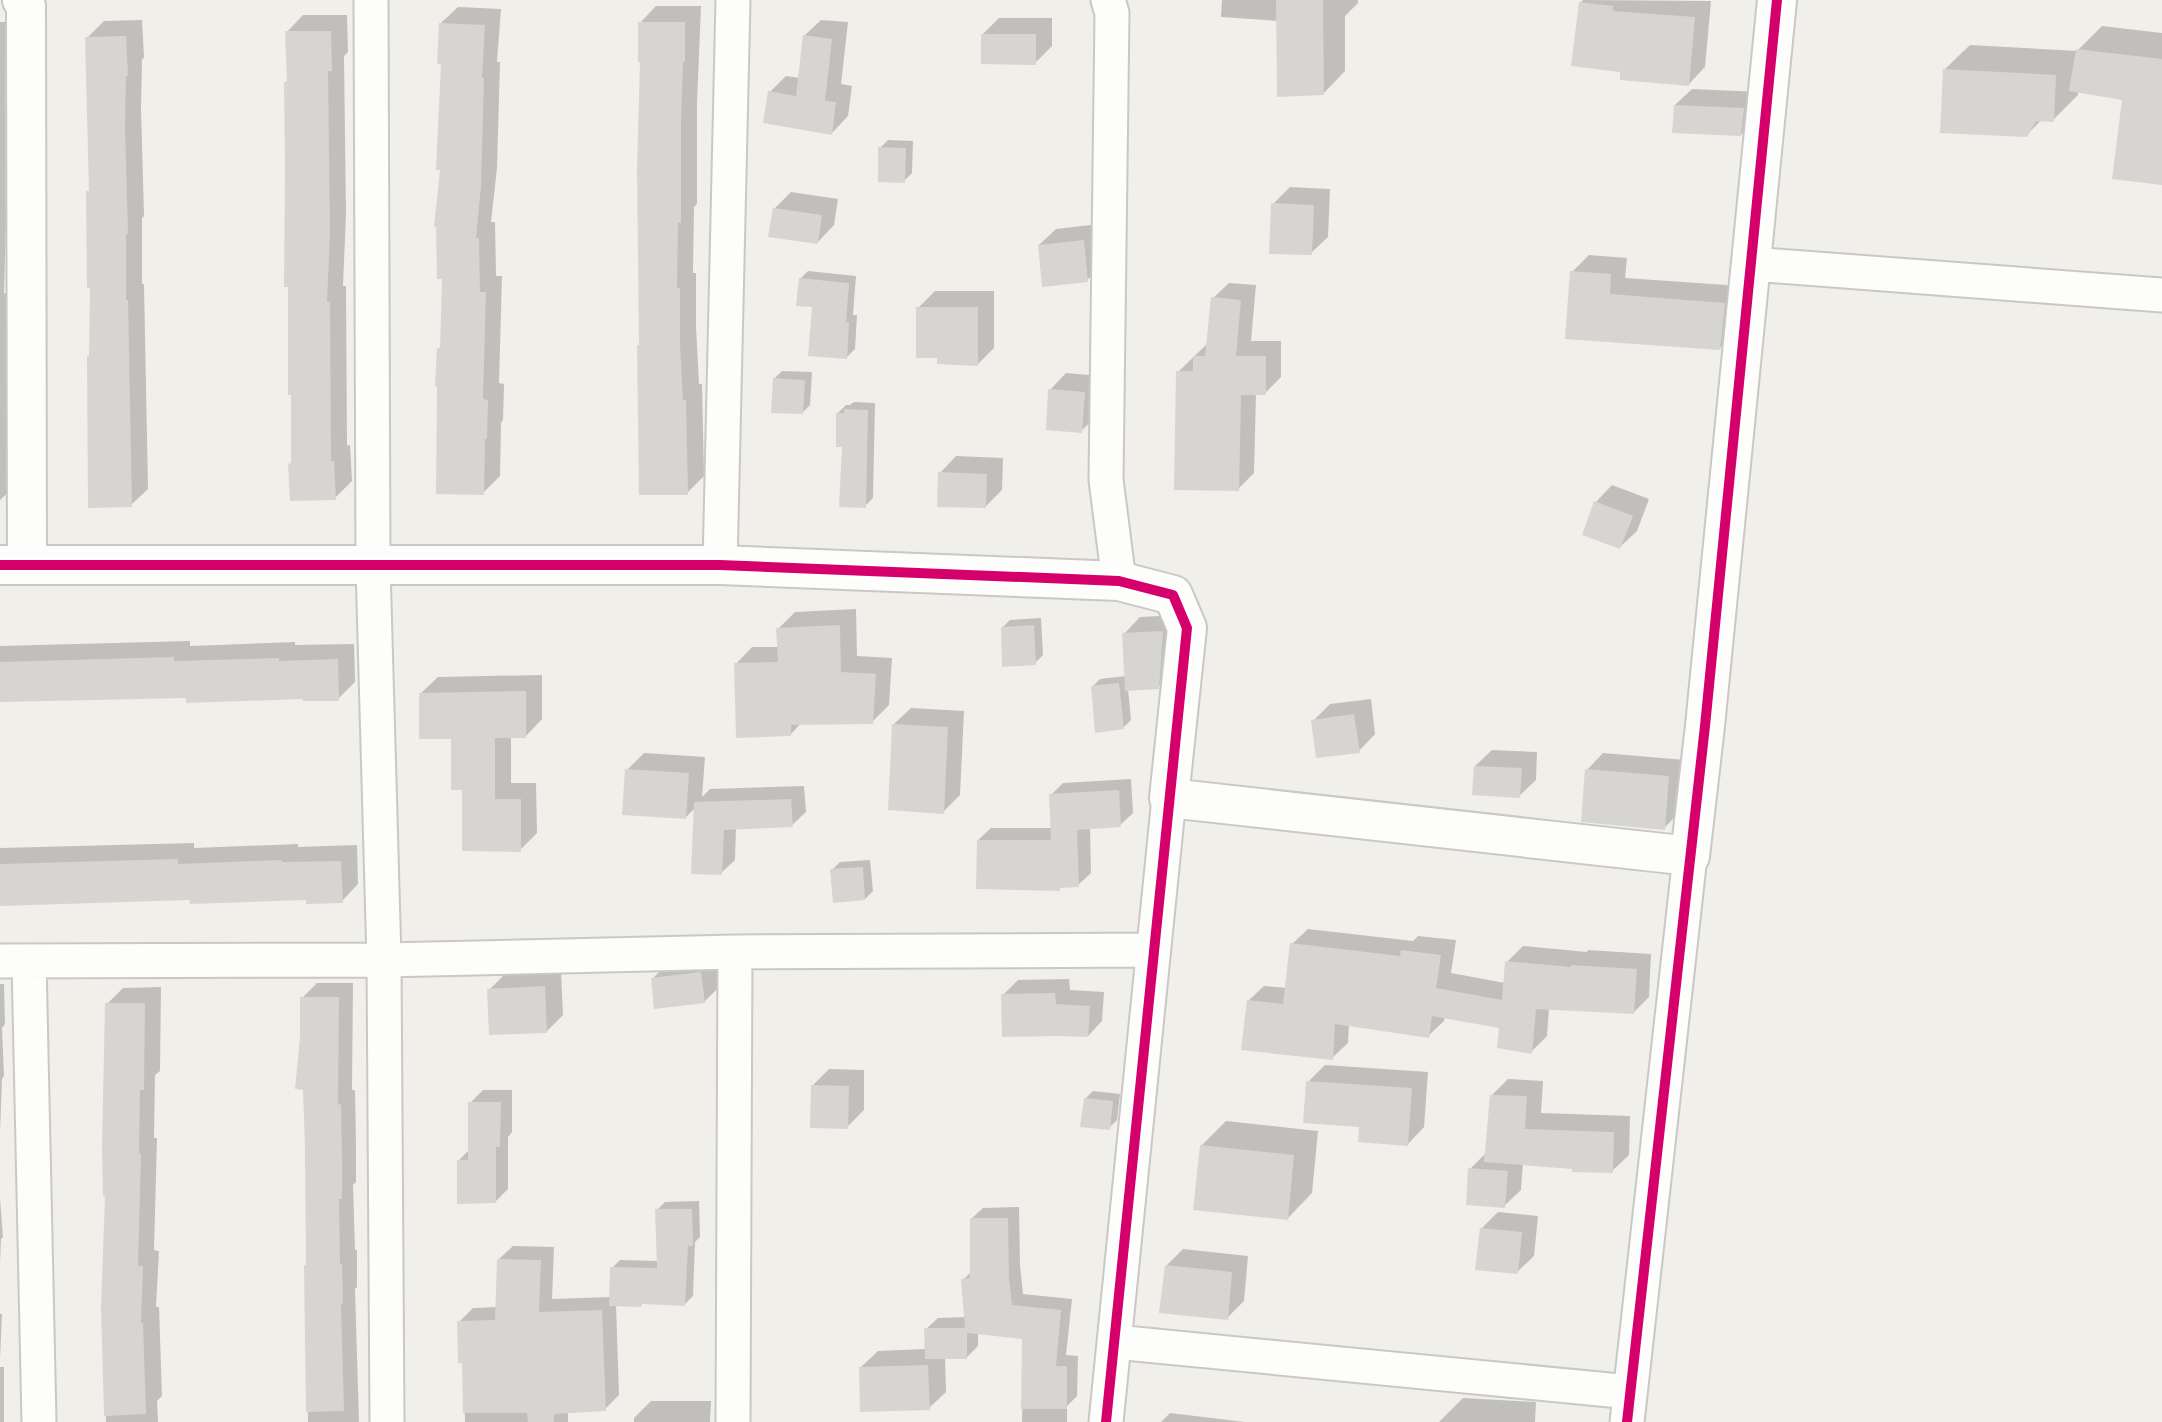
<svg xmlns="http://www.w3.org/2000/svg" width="2162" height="1422" font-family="'Source Sans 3',sans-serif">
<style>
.shadow{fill:#0003}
.building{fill:#d7d5d1}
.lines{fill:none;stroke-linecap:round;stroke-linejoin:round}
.minor-casing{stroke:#c9c8c6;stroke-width:37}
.tertiary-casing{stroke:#c9c8c6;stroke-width:42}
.minor{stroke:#fdfdfc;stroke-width:33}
.tertiary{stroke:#fdfdfc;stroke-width:38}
.cycleway-casing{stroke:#fff;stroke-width:15}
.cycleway{stroke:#d6006c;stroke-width:10}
</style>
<rect width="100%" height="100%" fill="#f0efea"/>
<!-- shadow -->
<path class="shadow" d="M1222,0H1358V3L1345,16V71L1323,94L1278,21L1221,17Z
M1583,0L1711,1L1705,67L1689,84L1622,70L1581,2Z
M656,6H701L697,104V204L694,207L693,273H696V326L699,384H702L704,476L687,493L641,344V60L640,23Z
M458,7L501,9L497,62H500L497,168L491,222H495L496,276H502L499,383L504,384L503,420L501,423L500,476L483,493L439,348L442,345L443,277L441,23Z
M303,15H347L348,52L344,56L346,215L343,286H346L347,446L350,445L352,481L335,498L293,462L285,83L288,80L287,32Z
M999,18H1052V46L1035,63L983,34Z
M142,20L144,58L142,59L141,109L144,216L142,218V284H144L148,489L131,505L91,355V286L88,192L91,189L87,38L104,21Z
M821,20L848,22L841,84L852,86L848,116L832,133L770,92L786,76L800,78L804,36Z
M0,22H8V60L5,63L6,223L4,293H7L12,489L0,500Z
M2102,26L2162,33V184L2124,99L2078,91V95L2053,120L2042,119L2026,136L1945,69L1970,45L2077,51Z
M1692,89L1760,92L1757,118L1741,135L1675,105Z
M888,140L913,141L912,173L904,181L880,148Z
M1290,187L1330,189L1328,237L1311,253L1273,204Z
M791,192L838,199L834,225L818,242L774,209Z
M1100,224L1104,264L1087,280L1039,245L1056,229Z
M1589,255L1627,258L1625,278L1741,286L1736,332L1720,348L1567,338L1572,272Z
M808,271L856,276L853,315H857L855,349L847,357L814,306L800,279Z
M1229,283L1256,285L1251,341H1281V377L1265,393H1256L1254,473L1238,489L1178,372L1208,343L1213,298Z
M935,291H994V348L978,364L918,308Z
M782,371L812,372L810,405L802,413L774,379Z
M1066,373L1101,376L1098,415L1081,431L1050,390Z
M854,402L875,403L873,498L865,506L844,445L838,413L846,405H850Z
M956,456L1003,458L1002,490L985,507L940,473Z
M1612,485L1649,499L1637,531L1620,547L1596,502Z
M856,609L857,656L892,658L889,705L872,722L801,723L791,734L736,664L752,647H779L778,629L795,612Z
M1179,615L1175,670L1158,687L1128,689L1131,720L1123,728L1092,687L1100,679L1126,676L1124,634L1140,617Z
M1041,618L1043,655L1035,663L1002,628L1010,620Z
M190,641V646L295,642V645L354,644L355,682L338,699L188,696L0,701V646Z
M542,675V719L526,736H511V783H536L537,833L520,850L464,789L453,737L421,693L438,677Z
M1371,699L1375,734L1359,751L1313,721L1330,704Z
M911,708L964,711L960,795L943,812L894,724Z
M1492,750L1537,752L1536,780L1519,796L1475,766Z
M644,753L705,757L702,797L710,789L804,786L806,812L792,825L736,827L735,860L721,873L696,807L685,818L627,770Z
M1603,753L1685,760L1681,811L1664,828L1587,770Z
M1131,779L1133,813L1120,825L1090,827L1091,873L1078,885L1062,886L1059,889L978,840L991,828H1053L1051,795L1063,783Z
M194,843V848L298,844V847L357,845L358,884L342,901L307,899H191L0,904V848Z
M870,860L873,891L865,899L832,870L840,862Z
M1308,929L1413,941L1418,936L1456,940L1451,973L1505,983L1507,962L1523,946L1587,952L1588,950L1651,954L1649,997L1634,1012L1549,1008L1547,1036L1531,1052L1501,1026L1445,1016L1444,1021L1428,1036L1349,1025L1348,1043L1332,1058L1248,1001L1264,986L1287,988L1292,944Z
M717,957L721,985L704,1002L652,979L669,962Z
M561,971L563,1015L546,1032L489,990L506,973Z
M1069,979L1070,990L1104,992L1102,1021L1088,1036L1003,995L1018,980Z
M317,983H353L352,1090H355L356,1144V1182L353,1185L355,1250H357V1287L355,1289L359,1422H308L306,1266L308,1263L302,998Z
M0,984H4L5,1024L2,1028L4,1076L2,1079L0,1133Z
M161,987L160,1071L155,1075L154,1138H157L154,1250L159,1251L156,1307H159L162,1396L157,1401L158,1422H106L103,1307L107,1195V1004L123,988Z
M1325,1065L1428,1072L1424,1127L1408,1144L1361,1125L1308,1082Z
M829,1069L864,1070V1110L847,1127L812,1086Z
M1508,1079L1543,1081L1541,1113L1630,1116L1629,1155L1612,1171L1523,1163L1521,1190L1504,1206L1470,1169L1487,1152L1492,1095Z
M483,1090H512V1132L508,1137V1189L496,1201L459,1160L470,1149V1103Z
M1093,1091L1120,1094L1117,1120L1109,1128L1085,1099Z
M1226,1121L1318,1131L1312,1193L1288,1218L1201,1146Z
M0,1198L3,1237L1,1239L0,1264Z
M699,1201L700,1237L695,1242L693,1296L685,1304L644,1302L641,1305H616L619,1395L605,1409L568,1411V1422H465L464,1361L459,1322L473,1308L497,1307L499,1259L513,1246L554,1247L552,1299L611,1297L612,1268L620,1260L658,1261L657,1210L665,1202Z
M1019,1207L1020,1265L1023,1294L1072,1299L1066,1355L1078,1356L1077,1396L1067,1406V1422H1022L1024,1338L978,1333V1346L967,1357H945L946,1392L929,1408L861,1367L878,1351L926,1349V1329L938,1318L966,1317L963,1280L972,1271L971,1219L983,1208Z
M1498,1212L1538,1216L1534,1256L1517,1272L1481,1229Z
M1183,1249L1248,1256L1244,1301L1227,1318L1166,1266Z
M0,1314H2L0,1360Z
M0,1367H4V1422H0Z
M1463,1398L1536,1402L1535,1422H1439Z
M651,1401H711L710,1422H634V1418Z
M1170,1413L1245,1422H1161Z"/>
<!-- building -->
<path class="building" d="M1276,0H1323L1324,95L1277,97Z
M1579,2L1613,6V11L1695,17L1689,86L1620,80V72L1571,66Z
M638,22H685V62H683L681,121V223H678L677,288H680V344L683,400H686L688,495H639L637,345H639L637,170L640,62H638Z
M439,23L485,25L482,78H484L481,186L476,238H479L480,292H486L483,399L488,400L487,439H485L484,495L436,494L437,386H435L437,348H440L442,279H437L436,227H434L440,170H436L441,64H437Z
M285,31H331L332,71H328L330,233L327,302H330L331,461H334L336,500L290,501L288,464L291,463V395H288V287H284L285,167L284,82H287Z
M981,34H1036V65L981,64Z
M803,35L832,39L825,101L836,102L832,135L763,123L768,91L796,96Z
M126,36L128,76H126L125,127L128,234H126V300H128L132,507L88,508L87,356H89L90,288H87L86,191H89L85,37Z
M2076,49L2162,59V185L2112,179L2122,100L2069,91Z
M1943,69L2056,75L2054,122L2036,121L2027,137L1940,133Z
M1674,105L1744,108L1741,136L1672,133Z
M878,147L906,148L905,183L878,182Z
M1271,203L1314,205L1312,255L1269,254Z
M773,208L822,215L818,244L768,237Z
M1084,240L1088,282L1042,287L1038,245Z
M1570,271L1611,274L1610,294L1725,303L1720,350L1565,339Z
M799,278L849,283L846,322H849L847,359L808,356L812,307L796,306Z
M1211,297L1241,300L1236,356H1266V395H1241L1239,491L1174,490L1176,371H1193V356H1205Z
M916,307H978V366L937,364V358H916Z
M773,378L805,380L803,414L771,413Z
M1048,389L1085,392L1082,433L1046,430Z
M844,409L868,410L866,508L839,507L842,447H836V413H844Z
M938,472L987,474L986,508L937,507Z
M1594,501L1633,516L1620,549L1582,535Z
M840,625L841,672L876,674L873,724L791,725V736L736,738L734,663L778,662L776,628Z
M1034,625L1036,665L1002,667L1001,627Z
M1163,631L1159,689L1125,691L1122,633Z
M174,657V661L279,658V661L338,659L339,701H303L302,699L186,703V698L0,702V662Z
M1119,683L1124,729L1095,733L1091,686Z
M526,691V738H495V799H521V852L462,851V790H451V739H419V693Z
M1354,714L1360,753L1316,758L1311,720Z
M892,724L948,727L944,814L888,810Z
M1474,766L1522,768L1520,798L1472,795Z
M625,769L689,773L686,819L622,815Z
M1585,769L1669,776L1665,830L1581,822Z
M1119,790L1121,827L1077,830L1079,887L1060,888V891L976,889L977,840H1051L1049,794Z
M791,799L793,827L724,830L722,875L691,874L694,802Z
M178,859V864L282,860V862L341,861L343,903L306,904V900L190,904L189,900L0,906V864Z
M863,867L865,900L833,903L830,869Z
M1290,943L1400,956L1401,950L1441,955L1436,988L1502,1000L1505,961L1571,967V965L1637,969L1634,1014L1536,1009L1532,1054L1497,1048L1499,1028L1432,1016L1429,1038L1335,1024L1333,1060L1241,1050L1247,1000L1283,1004Z
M701,972L705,1003L654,1009L651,978Z
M545,986L547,1033L489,1035L487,989Z
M1055,993L1056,1004L1090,1006L1088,1037L1059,1036L1002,1037L1001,994Z
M300,997H339L338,1105L341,1104L342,1160V1199H339L340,1264H342L343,1304H341L344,1411L306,1412L304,1265H306L305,1147L303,1090L295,1089L300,1037Z
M105,1003H145L144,1090H140L139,1153L141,1154L138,1266H143L141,1323H143L146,1414L104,1416L101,1307L105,1197L103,1196L102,1146Z
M1306,1081L1412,1088L1408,1146L1358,1142L1359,1127L1303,1123Z
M811,1085L849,1086L848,1129L810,1128Z
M1490,1095L1527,1096L1525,1129L1614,1132L1613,1173L1572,1172V1169L1484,1162Z
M1084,1098L1113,1101L1110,1130L1080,1127Z
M468,1102H501L500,1147H496V1203L457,1204V1160H468Z
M1200,1145L1294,1155L1288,1220L1193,1210Z
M1468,1168L1508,1171L1505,1208L1466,1205Z
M655,1209H692L693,1246H688L685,1306L642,1304L641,1307L609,1306L610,1267L657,1268Z
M970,1218H1008L1009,1278L1012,1305L1061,1310L1056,1366H1067V1409H1021L1022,1339L967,1333V1359H925L924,1328H965L961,1279L970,1278Z
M1480,1228L1522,1232L1518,1274L1475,1270Z
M497,1259L541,1260L539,1312L602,1310L606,1411L554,1414V1422H528L527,1413H463L462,1363H458L457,1321L495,1320Z
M1165,1265L1232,1272L1228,1320L1159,1313Z
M928,1365L930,1410L860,1412L859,1367Z"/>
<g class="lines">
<!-- minor casing -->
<g class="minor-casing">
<path id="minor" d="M371,0L373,566L384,960L387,1422
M1108,0L1112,13L1106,480L1119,581
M1751,264L2162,295
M720,565L733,0
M0,961L384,960L735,952L1152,950
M29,961L39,1422
M1115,1342L1630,1392
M733,1422L735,952
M1106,1422L1169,798
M1627,1422L1690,856"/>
</g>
<!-- tertiary casing -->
<g class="tertiary-casing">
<path id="tertiary" d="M22,0L26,6L27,565
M0,565H720L1119,581L1173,595L1187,628L1169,798L1690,856L1705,726L1777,0"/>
</g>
<!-- minor -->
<use href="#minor" class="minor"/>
<!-- tertiary -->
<use href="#tertiary" class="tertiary"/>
<!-- cycleway casing -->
<g class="cycleway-casing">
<path id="cycleway" d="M0,565H720L1119,581L1173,595L1187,628L1106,1422
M1627,1422L1705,726L1777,0"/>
</g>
<!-- cycleway -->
<use href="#cycleway" class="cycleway"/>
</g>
</svg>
